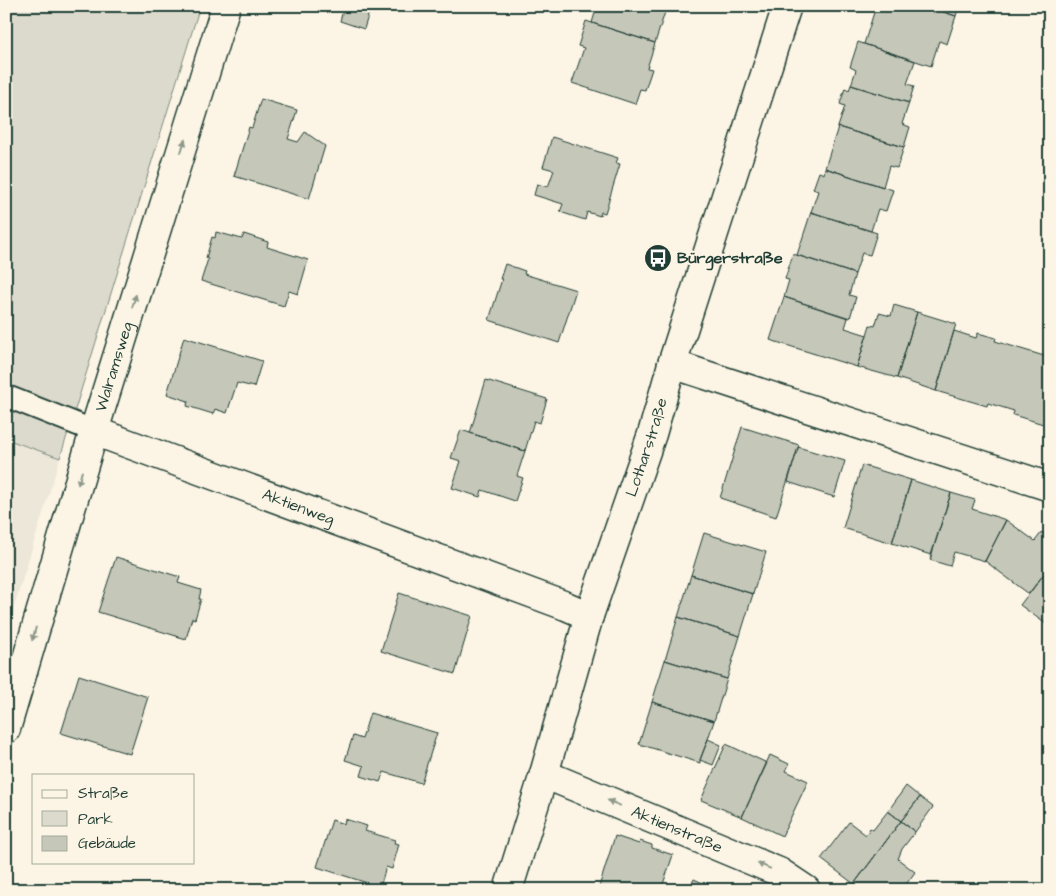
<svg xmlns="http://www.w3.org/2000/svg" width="1056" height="896" font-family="'Architects Daughter',sans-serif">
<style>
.built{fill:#ece7d8}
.green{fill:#dcdacc;stroke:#7e8c80}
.building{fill:#c5c7b9;stroke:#1f3d34}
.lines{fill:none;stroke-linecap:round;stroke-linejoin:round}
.lane-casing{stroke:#1f3d34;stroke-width:25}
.street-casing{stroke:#1f3d34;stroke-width:31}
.secondary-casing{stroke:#1f3d34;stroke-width:31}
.lane{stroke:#fcf5e5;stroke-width:21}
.street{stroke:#fcf5e5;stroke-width:28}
.secondary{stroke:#fcf5e5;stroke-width:28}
.oneway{fill:#8e998c}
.labels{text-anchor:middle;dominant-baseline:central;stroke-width:4;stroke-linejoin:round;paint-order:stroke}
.poi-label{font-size:16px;font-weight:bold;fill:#1f3d34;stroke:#fcf5e5;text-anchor:start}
.street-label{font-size:16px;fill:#1f3d34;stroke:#fcf5e5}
</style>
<rect width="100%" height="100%" fill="#fcf5e5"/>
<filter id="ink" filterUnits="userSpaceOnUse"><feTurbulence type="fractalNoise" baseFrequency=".02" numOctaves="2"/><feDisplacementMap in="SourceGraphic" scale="10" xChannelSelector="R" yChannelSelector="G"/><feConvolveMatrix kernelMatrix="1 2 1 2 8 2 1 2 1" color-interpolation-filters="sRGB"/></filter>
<g filter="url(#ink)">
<!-- built -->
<path class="built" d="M6,439L60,458L6,633Z"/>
<!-- green -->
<path class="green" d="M6,6H200L60,458L6,439Z"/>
<!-- building -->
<path class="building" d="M330,6H371L364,29L340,21L343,10Z
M597,6H667L655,43L592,23Z
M876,6H925L956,16L947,44L939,41L931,66L864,44Z
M925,6H959L956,16Z
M586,21L655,43L647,68L652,69L645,90L640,89L635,104L572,83L584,48L578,46Z
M858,42L915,61L907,84L914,86L909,103L851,85L856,70L850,67Z
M851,85L909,103L902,124L910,127L904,147L838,127L845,106L840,104L845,88L849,90Z
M261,99L297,110L288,139L298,142L305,132L325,146L309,199L234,176L249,127L252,128Z
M838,127L904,147L897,168L889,166L883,187L825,168Z
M552,137L618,158L616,163L620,164L605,213L601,212L600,216L587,212L585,220L560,212L563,204L534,195L537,184L548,187L554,170L543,167Z
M825,168L893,190L886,211L878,209L871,231L811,212L818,191L813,189L819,172L824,174Z
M811,212L877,233L870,255L862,253L855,274L797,255Z
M216,232L242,239L244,234L268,242L267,247L308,260L298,294L289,291L284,306L201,281L208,259L206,258L212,237L215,238Z
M793,254L855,274L849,295L856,297L850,318L784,297L789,280L785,279Z
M505,264L525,271L524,274L576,290L559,343L489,320L502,279H500Z
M784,297L848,318L845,328L867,335L857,367L770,340Z
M894,305L917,312L897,378L857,367L870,325L875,326L879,313L891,316Z
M917,312L956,324L936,391L897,378Z
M954,331L976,338L978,333L996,338L995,341L1044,356V353L1050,355V426L1013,415L1014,411L988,403L987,406L936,391Z
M184,337L262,361L254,387L237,383L227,413L215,409L213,414L187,406L188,401L167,394Z
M486,380L547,399L540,423L534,421L525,451L470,433Z
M742,427L799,445L776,517L720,498Z
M461,430L525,451L517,476L523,478L515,501L482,490L480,497L452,488L461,461L451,458Z
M798,447L845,461L834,497L788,482Z
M862,465L911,480L892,543L843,528Z
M911,480L951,493L931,555L892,543Z
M951,493L975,500L972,509L1006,520L985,561L954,552L950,566L930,560Z
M1006,520L1035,541L1042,532L1050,538V566L1029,594L985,561Z
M704,533L766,552L753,594L691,575Z
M116,557L180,577L178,583L201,590L199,599H201L195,619L192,618L186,639L98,612Z
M1050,566V627L1020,605Z
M691,575L753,594L740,636L678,617Z
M399,593L472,616L455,674L381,651Z
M678,617L740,636L727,679L665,660Z
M665,660L727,679L714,721L652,702Z
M79,675L148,697L130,754L61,733Z
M652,702L714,721L708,739L700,760V763L639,744Z
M370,713L437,733L421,783L384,772L380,782L361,776L364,766L345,760L353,736L362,739Z
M708,739L721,745L713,765L700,760Z
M726,744L767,763L742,817L701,800Z
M770,755L789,764L786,771L808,781L782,836L742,817Z
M906,786L920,797L901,821L888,811Z
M920,797L933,807L915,832L901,821Z
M888,811L901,821L854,884L821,859L849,822L866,835L870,828L873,830Z
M345,819L367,826L365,831L395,840L394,843L399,844L392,869L386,867L380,887L317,867L332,820L344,824Z
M901,821L915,832L902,849L898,859L915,872L902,890H861L854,884Z
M615,836L639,844L640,841L652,845V848L673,855L661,890H598Z
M694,879L718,890H689Z"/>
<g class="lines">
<!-- lane casing -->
<g class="lane-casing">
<path id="lane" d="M6,396L94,431"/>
</g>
<!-- street casing -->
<g class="street-casing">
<g id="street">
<path d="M672,364L1050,487"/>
<path id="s1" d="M94,431L566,606L589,616"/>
<path id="s2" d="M6,729L94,431L226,6"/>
<path id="s3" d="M544,774L779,872L806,890"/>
</g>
</g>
<!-- secondary casing -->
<g class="secondary-casing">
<g id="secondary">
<path id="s4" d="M508,890L544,774L589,616L652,434L672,364L787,6"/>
</g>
</g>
<!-- lane -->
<use href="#lane" class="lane"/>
<!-- street -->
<use href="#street" class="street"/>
<!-- secondary -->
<use href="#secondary" class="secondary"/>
</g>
<!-- one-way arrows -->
<defs><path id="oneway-solid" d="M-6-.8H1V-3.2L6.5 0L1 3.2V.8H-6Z" transform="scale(1.25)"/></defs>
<g class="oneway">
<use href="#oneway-solid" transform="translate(183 146) rotate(-73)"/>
<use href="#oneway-solid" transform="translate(134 301) rotate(-73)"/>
<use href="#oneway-solid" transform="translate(80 478) rotate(106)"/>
<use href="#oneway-solid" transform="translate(34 634) rotate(106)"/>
<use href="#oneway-solid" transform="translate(614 803) rotate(-157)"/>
<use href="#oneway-solid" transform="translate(764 866) rotate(-157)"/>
</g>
</g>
<!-- icons -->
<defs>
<g id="bus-disc" transform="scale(1.4375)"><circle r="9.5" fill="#1f3d34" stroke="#fcf5e5"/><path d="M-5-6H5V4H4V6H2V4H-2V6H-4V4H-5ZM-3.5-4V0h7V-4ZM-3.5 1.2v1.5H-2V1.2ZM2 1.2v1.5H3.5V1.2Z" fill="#fff"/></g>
</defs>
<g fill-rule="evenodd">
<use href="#bus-disc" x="658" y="258"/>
</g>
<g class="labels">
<!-- poi labels -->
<g class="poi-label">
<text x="677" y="258">Bürgerstraße</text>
</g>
<!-- street labels -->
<g class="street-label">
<text stroke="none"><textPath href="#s2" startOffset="378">Walramsweg</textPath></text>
<text stroke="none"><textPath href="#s4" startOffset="464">Lotharstraße</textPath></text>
<text stroke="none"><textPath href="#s1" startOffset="218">Aktienweg</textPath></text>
<text stroke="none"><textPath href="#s3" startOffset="144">Aktienstraße</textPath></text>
</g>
</g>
<!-- margin -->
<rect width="1056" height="896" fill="none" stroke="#fcf5e5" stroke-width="25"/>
<rect x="12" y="12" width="1031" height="871" fill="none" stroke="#1f3d34" stroke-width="2" filter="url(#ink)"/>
<!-- legend -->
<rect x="32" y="774" width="162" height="90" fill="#fcf5e5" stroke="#a4ab9e"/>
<rect x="42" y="790" width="25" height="8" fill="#fcf5e5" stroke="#a4ab9e"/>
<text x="78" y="798" font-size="15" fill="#1f3d34">Straße</text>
<rect x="42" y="811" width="25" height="15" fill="#dcdacc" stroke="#a4ab9e"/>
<text x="78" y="824" font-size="15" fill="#1f3d34">Park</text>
<rect x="42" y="836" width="25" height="15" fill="#c5c7b9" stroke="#a4ab9e"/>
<text x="78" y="848" font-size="15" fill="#1f3d34">Gebäude</text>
</svg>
